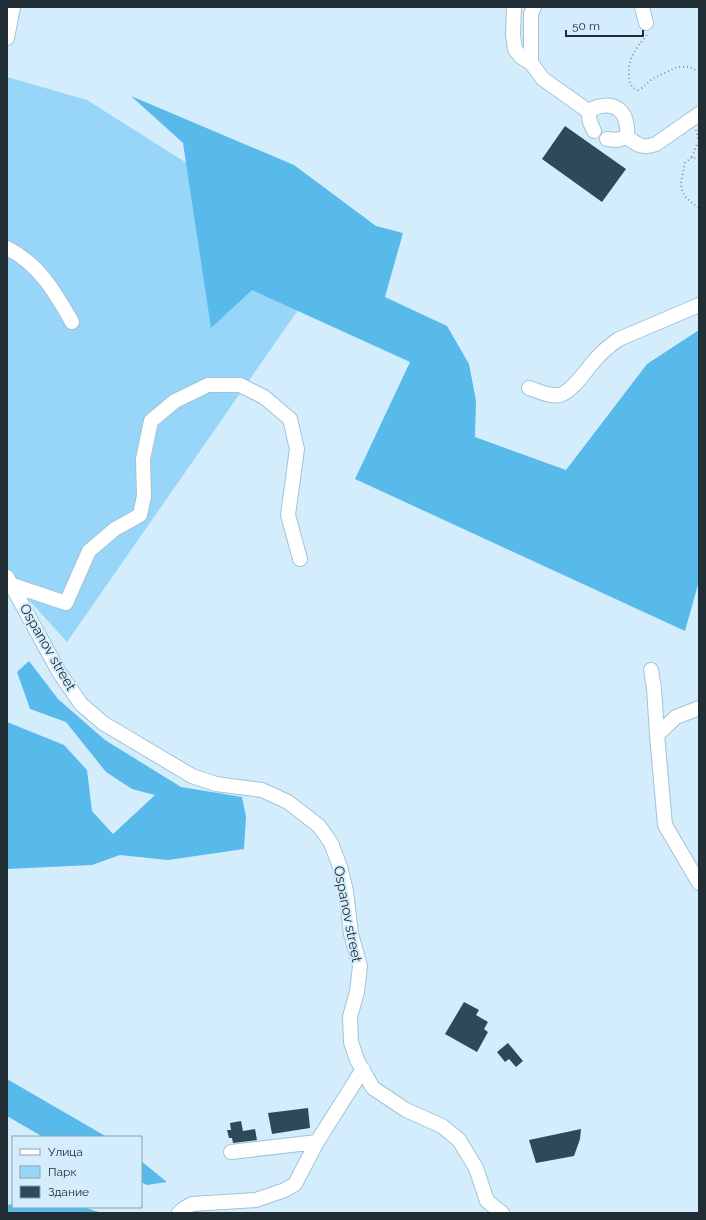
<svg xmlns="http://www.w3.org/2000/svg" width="706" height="1220" font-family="Raleway,sans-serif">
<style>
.green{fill:#97d6f8}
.forest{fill:#58baea}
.building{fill:#2e4a59}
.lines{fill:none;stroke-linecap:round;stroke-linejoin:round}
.minor-casing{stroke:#a3c3d4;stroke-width:16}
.path{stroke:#8497a3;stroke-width:2;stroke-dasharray:1 3;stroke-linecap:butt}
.minor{stroke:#fff;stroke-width:14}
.labels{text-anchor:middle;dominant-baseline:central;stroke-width:4;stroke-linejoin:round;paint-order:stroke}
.street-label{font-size:14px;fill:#222e35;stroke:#d4edfc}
</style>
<rect width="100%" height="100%" fill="#d4edfc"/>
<!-- green -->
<path class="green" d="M7,77L87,100L335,257L67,642L7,576Z"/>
<!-- forest -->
<path class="forest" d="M131,96L294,165L376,226L403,233L385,297L447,326L469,364L476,401L475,437L566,470L647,364L699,330V581L685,631L355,479L410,362L252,290L211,328L183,143Z
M29,661L58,699L105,740L181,787L242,797L246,817L244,849L168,860L120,855L92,865L7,869V711V722L64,745L87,770L92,811L113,834L155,795L132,789L106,772L66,722L30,709L17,672Z
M7,1079L107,1137H43L7,1116Z
M141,1161L167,1182L147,1185L141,1182Z
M13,1204V1207H83L102,1213H7V1205Z"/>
<!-- building -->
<path class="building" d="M565,126L626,169L602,202L542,159Z
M464,1002L479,1010L476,1015L488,1022L484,1029L488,1032L477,1052L445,1034Z
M508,1043L523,1061L516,1067L509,1059L505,1062L497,1052Z
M308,1108L310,1128L272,1134L268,1113Z
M241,1121L243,1131L255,1129L257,1140L233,1143L232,1138H229L227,1130H231L230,1123Z
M581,1129L580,1139L574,1156L536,1163L529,1140Z"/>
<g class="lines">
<!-- minor casing -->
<g class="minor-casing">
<path id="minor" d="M514,7L513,35L515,49L521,57L531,63L543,79L588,111L590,122L594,131
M642,7L646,23
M7,38L13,7
M531,63V14L534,7
M588,111C613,98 629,109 627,137
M627,137C638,145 642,149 656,144L699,114
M607,139L617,140L627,137
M7,248C39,264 55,292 72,322
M529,388C539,391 549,397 560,395C573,391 586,370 595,360C602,352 610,345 619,339L699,305
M7,577L59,672L81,704L103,723L192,776L216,784L262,790L288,802L319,826L331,843L340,867L346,891L351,934L360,966L357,992L350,1017L351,1042L357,1060L373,1088L406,1110L442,1126L459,1140L476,1168L487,1201L502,1213
M12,585L66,603L89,551L115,529L140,515L144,496L143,459L151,421L175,401L208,385H240L264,397L290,419L297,449L288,515L300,559
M651,670L654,688L657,735
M699,708L676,717L657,735L665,825L699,883
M231,1152L317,1142
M179,1213L185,1208L192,1204L256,1200L285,1190L295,1184L317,1142L363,1069"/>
</g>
<!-- path -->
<path class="path" d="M647,35C636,49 628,56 629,75C629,83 630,87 638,90L642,88L652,79L677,67H690L699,72
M696,130L699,143
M692,157L698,142
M699,160L692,157L685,163C680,187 676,192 699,208"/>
<!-- minor -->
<use href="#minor" class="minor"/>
</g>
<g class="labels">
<!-- street labels -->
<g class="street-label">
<text transform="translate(48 647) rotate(60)">Ospanov street</text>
<text transform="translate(348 914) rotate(79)">Ospanov street</text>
</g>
</g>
<!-- border -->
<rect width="706" height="1220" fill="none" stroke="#222e35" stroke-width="16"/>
<!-- legend -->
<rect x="12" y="1136" width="130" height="72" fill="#d4edfc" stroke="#8da1ac"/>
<rect x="20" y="1149" width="20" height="6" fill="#ffffff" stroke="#8da1ac"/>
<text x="48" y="1156" font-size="12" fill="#222e35">Улица</text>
<rect x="20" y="1166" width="20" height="12" fill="#97d6f8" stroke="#8da1ac"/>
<text x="48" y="1176" font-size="12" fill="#222e35">Парк</text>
<rect x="20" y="1186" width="20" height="12" fill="#2e4a59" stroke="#8da1ac"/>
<text x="48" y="1196" font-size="12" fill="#222e35">Здание</text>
<!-- scale -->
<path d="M566 30v6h77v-6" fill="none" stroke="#222e35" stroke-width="2"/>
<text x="572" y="30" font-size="12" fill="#222e35" stroke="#d4edfc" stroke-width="3" paint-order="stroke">50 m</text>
</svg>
